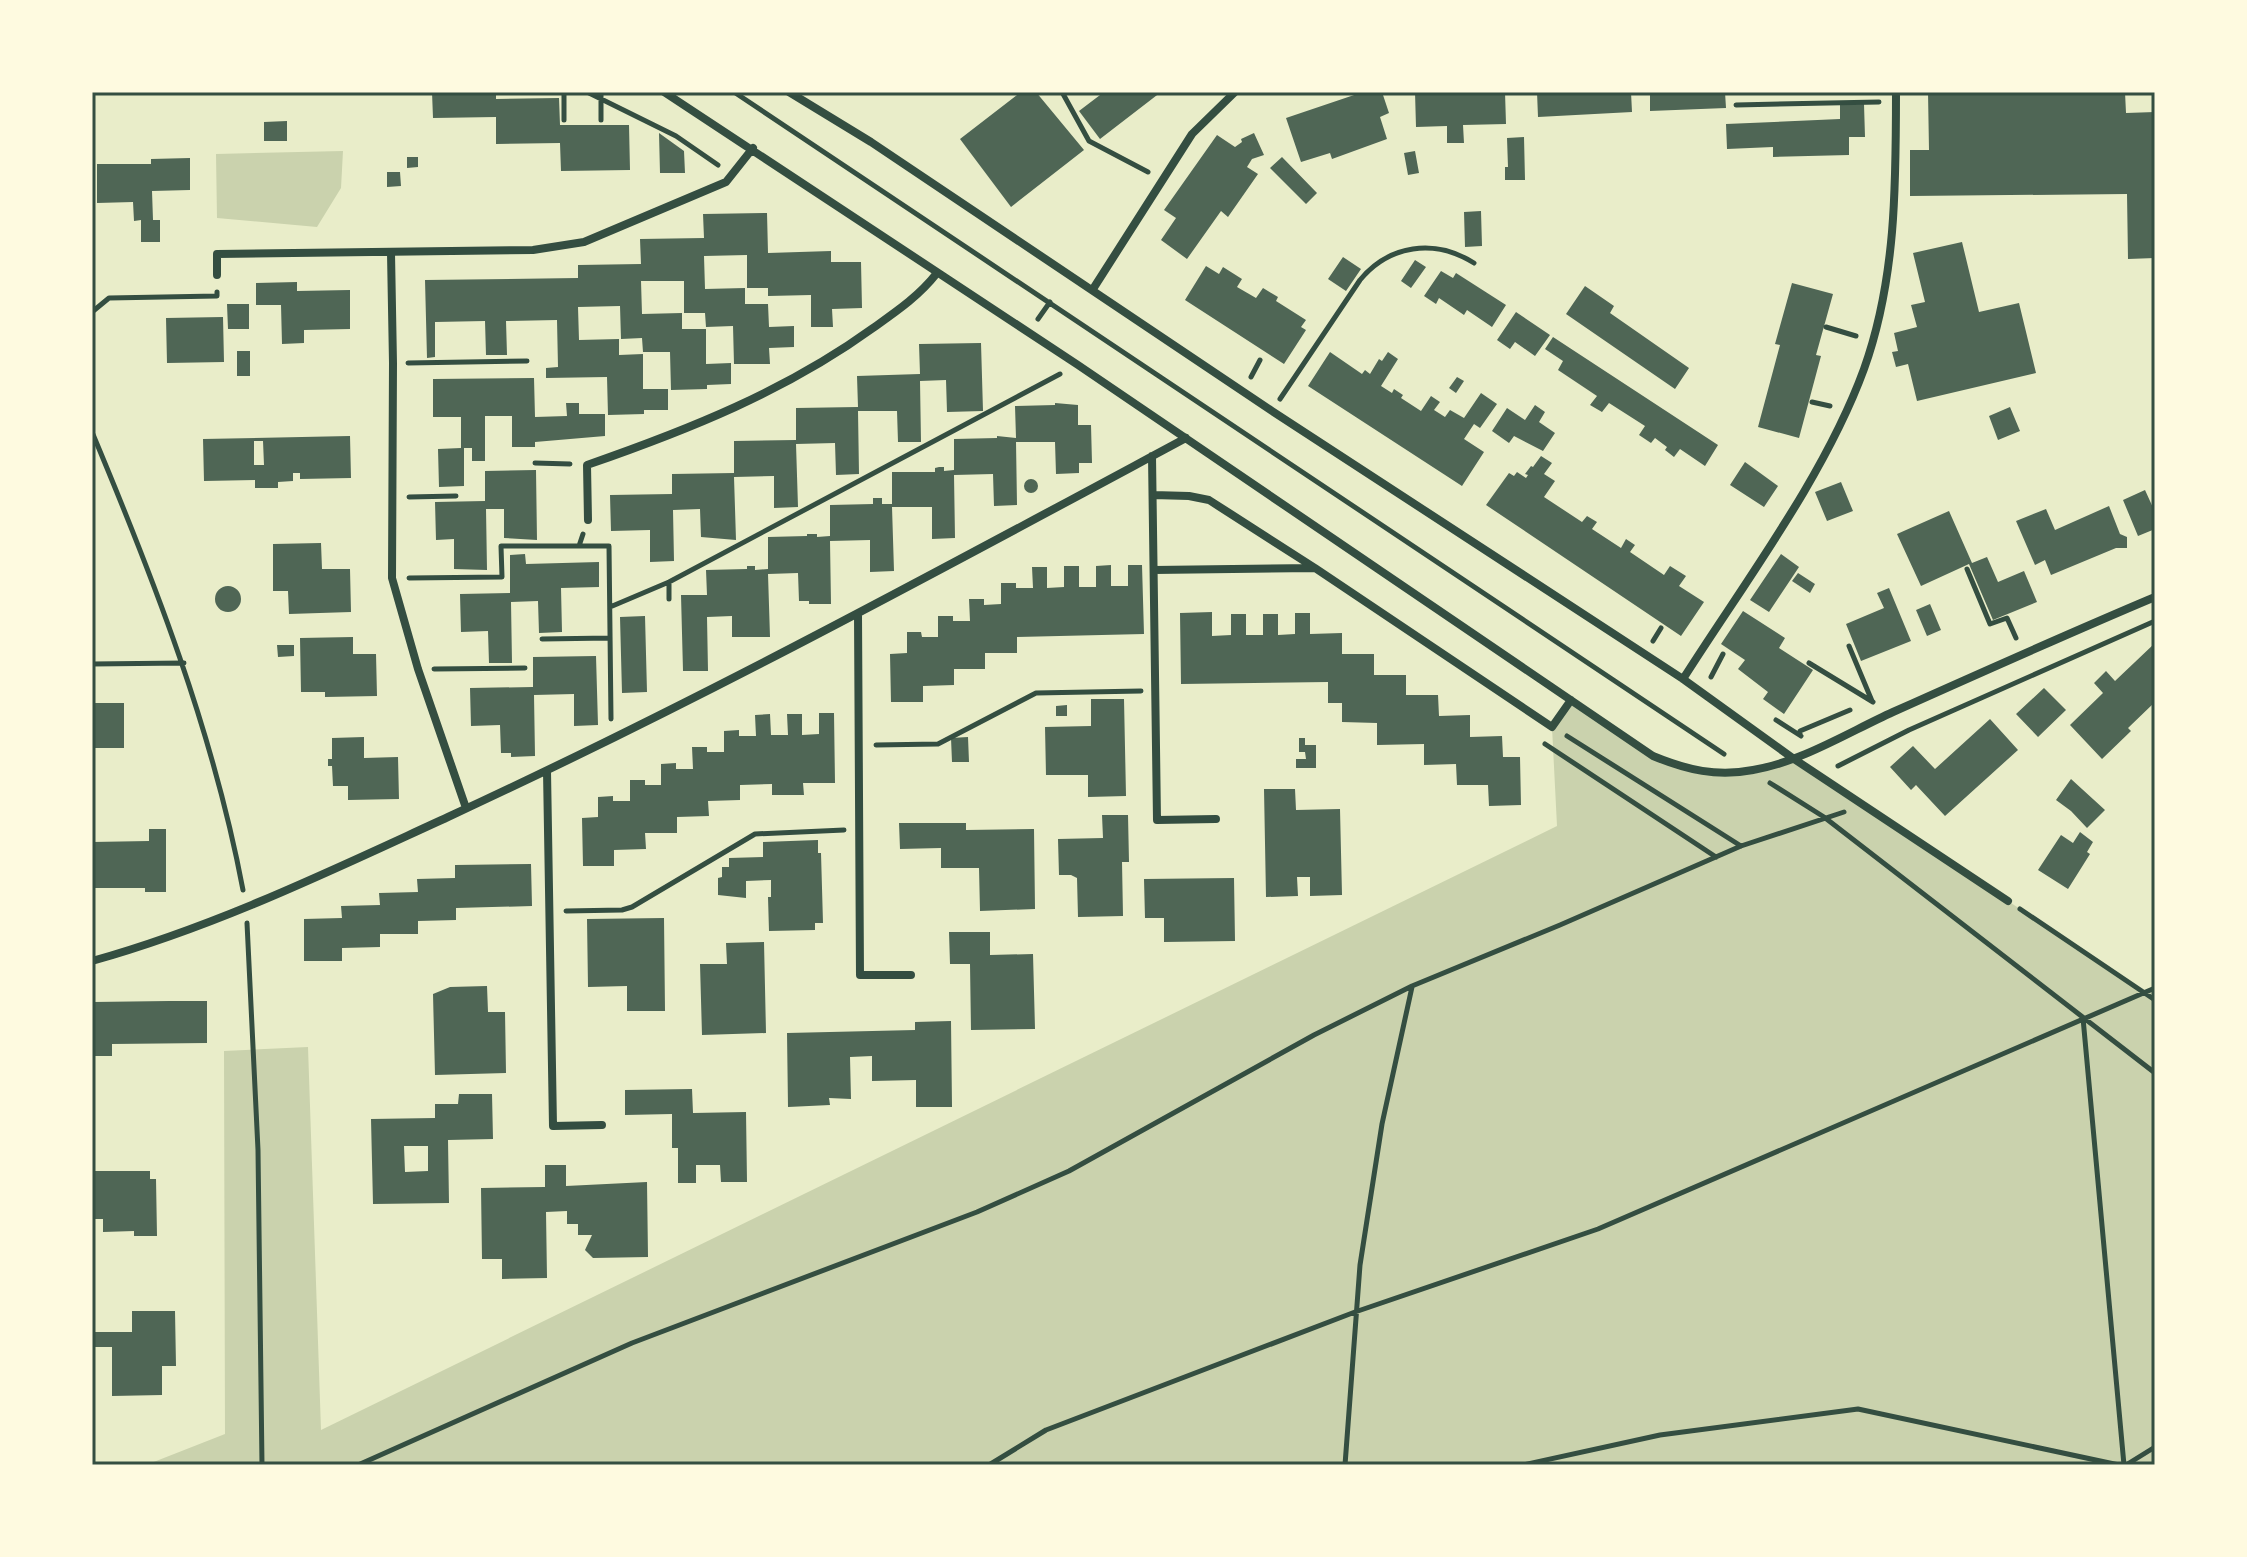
<svg xmlns="http://www.w3.org/2000/svg" width="2247" height="1557" font-family="Lato,sans-serif">
<style>
.green{fill:#cad2ad}
.building{fill:#4f6655;fill-rule:evenodd}
.lines{fill:none;stroke-linecap:round;stroke-linejoin:round}
.path{stroke:#344e41;stroke-width:5}
.minor{stroke:#344e41;stroke-width:8}
.neatline{fill:none;stroke:#344e41;stroke-width:3}
</style>
<rect width="100%" height="100%" fill="#e9edc9"/>
<!-- green -->
<path class="green" d="M343,151L341,188L317,227L217,218L216,154Z
M1571,700L1653,756L1718,774L1794,759L2145,992L2155,988V1465H146L225,1434L224,1051L308,1047L321,1430L1557,826L1552,727Z"/>
<!-- building -->
<path class="building" d="M432,92H496V99L559,98L560,125H629L630,170L561,171L560,143L496,144V117L433,118Z
M1021,92H1036L1084,150L1011,207L960,139Z
M1104,92H1161L1100,139L1079,111Z
M1363,92H1372L1373,95L1382,92L1389,113L1380,117L1387,139L1332,159L1330,153L1301,162L1286,118Z
M1415,92H1505L1506,124L1463,125L1464,143H1447V126L1416,127Z
M1537,92H1631L1632,112L1538,117Z
M1650,92H1725L1726,108L1650,111Z
M1928,92H2125L2126,113L2155,112V258L2128,259L2127,194L1910,196V150H1929Z
M1864,104L1865,137H1849V155L1773,157V147L1727,149L1726,124L1840,119V105Z
M287,121V141H264V122Z
M659,133L684,151L685,173H660Z
M1254,133L1264,155L1252,159L1247,167L1258,174L1228,217L1221,211L1187,259L1161,240L1176,218L1164,210L1217,135L1235,147L1242,142L1241,139Z
M1524,137L1525,180H1505V167H1508L1507,138Z
M1415,151L1419,173L1408,175L1404,153Z
M407,157H418V167L407,168Z
M1282,157L1317,193L1306,204L1270,168Z
M190,158V190L152,191L153,220H160V242H141V220L134,221L133,202L97,203V164H151V159Z
M387,172H400L401,186L387,187Z
M1481,211L1482,246L1465,247L1464,212Z
M767,213L768,253L831,251V262H861L862,308L832,309L833,327H811V295L768,296V288H747V255L704,256L705,289L745,288V304H768L769,327L794,326V347L769,348L770,364H734L733,326L706,327L705,313H684V281H641L642,314L682,313V329H706V364L731,363V384L707,385V389L671,390L670,352H643L642,338L621,339L620,306L578,307L579,340L619,339V355L643,354V389H668V410H644V414L608,415L607,377L546,378V368L558,367L557,320L506,321L507,355H486L485,321L435,322V357L427,358L425,280L578,278V265L641,264L640,239L704,238L703,214Z
M1962,242L1979,312L2019,303L2036,373L1917,401L1908,364L1896,367L1892,352L1898,351L1894,333L1917,327L1911,305L1925,302L1913,253Z
M1343,257L1361,269L1346,291L1328,279Z
M1415,260L1426,267L1411,288L1401,281Z
M1206,266L1219,274L1223,267L1242,279L1237,287L1256,298L1263,288L1278,297L1276,301L1306,320L1301,327L1306,330L1284,364L1185,300Z
M1441,271L1453,278L1456,273L1506,305L1492,327L1467,310L1464,315L1439,298L1436,304L1424,296Z
M297,282V291L350,290V329L304,330V343L282,344L281,305H256V283Z
M1792,283L1833,294L1816,355L1821,356L1799,438L1758,427L1780,345L1775,344Z
M1585,286L1614,306L1610,313L1689,368L1675,389L1566,314Z
M227,304H249V329H228Z
M1516,312L1550,335L1535,356L1515,342L1510,349L1497,340Z
M223,317L224,362L167,363L166,318Z
M1553,337L1718,445L1705,466L1680,449L1674,457L1665,450L1667,447L1655,438L1651,443L1639,435L1645,426L1609,403L1602,412L1590,405L1597,396L1558,370L1563,361L1545,349Z
M981,343L983,411L947,412L946,380L920,381L921,442H898L897,411H858L859,474L836,475L835,443L796,444L798,507L774,508V476L734,477L736,540L701,537L700,509L673,510L674,561L650,562V530L611,531L610,495L672,494V474L734,473V441L796,440V408L858,407L857,376L920,374L919,344Z
M237,351H250V376H237Z
M1330,352L1362,374L1365,370L1370,374L1379,359L1382,361L1388,352L1398,359L1381,386L1392,393L1394,389L1403,395L1401,398L1421,411L1431,396L1440,402L1434,410L1445,417L1450,410L1464,418L1481,393L1497,404L1480,428L1474,424L1464,439L1484,452L1462,486L1308,386Z
M1457,377L1464,381L1456,393L1449,388Z
M534,378L535,417L567,416L566,403H579V414H605V436L535,442V447H512V416H485V461H472V448H464V486L439,487L438,449L461,448V417H433V379Z
M1055,403L1078,405V425H1091L1092,463H1079V473L1056,474L1055,442H1016L1017,505L994,506L993,474L954,475L955,538L932,539V507H892L894,571L870,572V540L830,541L831,604H809V601H799L798,573L768,574L770,637H732V616L707,617L708,671H683L681,595H707L706,570L747,569V566H755V570L768,569V537L807,536V534H817V537L830,536V505L873,504V498H882V504H892V472H935V468L939,467H944V471L954,470V439L997,438V436L1016,438L1015,406L1055,405Z
M1535,405L1545,412L1539,422L1555,433L1543,451L1514,436L1509,443L1492,431L1507,408L1525,420Z
M2010,407L2020,431L1998,440L1989,416Z
M350,436L351,478L300,479V473H293V481L278,482V488H255V480L204,481L203,439ZM254,441H263L264,465H254Z
M1541,456L1552,463L1544,474L1555,481L1544,497L1582,522L1587,516L1597,522L1592,529L1621,548L1626,539L1635,545L1630,552L1664,575L1670,566L1686,576L1679,586L1704,602L1681,636L1486,505L1509,473L1514,476L1517,472L1526,478L1528,475L1525,474L1531,466L1533,467Z
M1745,462L1778,486L1764,507L1730,485Z
M536,470L537,540L504,538V509H486L487,570L454,569V539L436,540L435,502L485,501V471Z
M1024 486a7 7 0 1 1 14 0a7 7 0 1 1-14 0Z
M1841,482L1853,511L1827,521L1815,492Z
M2145,490L2155,512V529L2138,536L2123,500Z
M2109,506L2120,534L2127,537V548H2116L2051,575L2045,560L2035,565L2016,521L2046,509L2055,530Z
M1949,511L1972,563L1987,557L1998,582L2024,571L2037,602L1993,620L1969,564L1921,586L1897,534Z
M321,543L322,569H350L351,612L289,614L288,591H273V544Z
M525,554L526,564L599,562V587L561,588L562,632L539,633L538,601L511,602L512,663H489L488,631L461,632L460,594L510,593V555Z
M1781,554L1799,567L1769,612L1750,600Z
M1111,565V586H1128V565H1142L1144,634L1017,637V653H985V669H954V685L923,686V702H891L890,654L907,653V632H921L922,637H938V616H953V621H970L969,599H984V605L1001,604V583H1016V588H1033L1032,567H1047V588L1064,587V566H1079V587H1096V566Z
M1798,573L1815,584L1810,593L1792,581Z
M215 599a13 13 0 1 1 26 0a13 13 0 1 1-26 0Z
M1889,588L1911,641L1861,661L1846,624L1884,608L1877,593Z
M1930,604L1941,630L1927,636L1916,610Z
M1743,611L1785,638L1779,648L1813,670L1784,714L1763,699L1768,692L1738,669L1745,660L1721,644Z
M1212,612V636L1231,635V614H1246V635H1263V614H1278V635L1295,634V613H1310V634L1342,633V654H1374V675H1406V695H1438L1439,716L1470,715V737L1502,736L1503,757H1520L1521,805L1489,806L1488,785H1457L1456,764L1424,765V744L1377,745V723L1342,722V703H1328V682L1181,684L1180,613Z
M645,616L647,692L622,693L620,617Z
M353,637V654H376L377,696L325,697V692H301L300,638Z
M2155,643V702L2128,728L2131,731L2102,759L2070,725L2103,693L2094,683L2106,671L2115,681Z
M277,645H294V656L278,657Z
M596,656L598,725L574,726V694L534,695L535,756L511,757V753H501L500,725L471,726L470,688L533,687V657Z
M2044,688L2066,710L2038,737L2016,714Z
M1091,699H1124L1126,796L1088,797V775H1046L1045,727L1091,726Z
M92,703H124V748H92Z
M1067,705V716H1056V706Z
M819,713H834L835,783H803L804,795H772V784L740,785V800L708,801L709,816L677,817V833H645L646,849L614,850V866H583L582,818L598,817V797L613,796V801H630V780H645V785H661V764L676,763V769H693L692,747H707V752H724V731L739,730V736H756L755,715L770,714L771,735H788L787,714H802V735L819,734Z
M1990,719L2018,750L1945,816L1916,785L1911,790L1890,767L1913,746L1935,769Z
M364,737V758L398,757L399,799L348,800V786H333L332,766H328V759H332V738Z
M968,737L969,762H952L951,738Z
M1299,738H1305V745H1316V768H1296V759H1306L1305,752H1299Z
M2071,779L2105,810L2087,828L2071,811L2056,800Z
M1264,789H1295L1296,810L1340,809L1342,895L1310,896V877H1297L1298,896L1266,897Z
M1102,815H1128L1129,862H1122L1123,916L1078,917L1077,878L1071,875H1059L1058,839L1103,838Z
M899,823H966V830L1034,829L1035,909L980,911L979,868H941V848L900,849Z
M149,829H166V892H145V888H92V842L149,841Z
M2080,832L2093,842L2087,852L2090,854L2068,889L2038,870L2061,835L2073,843Z
M818,840V853H821L823,923H815V930L769,931L768,897H771V880L746,881V898L718,895V878L722,877V867H729V858L763,857V842Z
M531,864L532,906L456,908V920L418,921V934H380V947L342,948V961H304V919L342,918L341,906L380,905L379,893L418,892L417,879L455,878V865Z
M1234,878L1235,941L1164,942V918H1145L1144,879Z
M664,918L665,1011H627V986L588,987L587,919Z
M949,932H990V955L1033,954L1035,1029L971,1030L970,964H950Z
M764,942L766,1033L702,1035L700,964H727L726,943Z
M487,986L488,1012H505L506,1073L435,1075L433,994L450,987Z
M169,1001H207V1043L112,1044V1056H92L93,1002Z
M951,1021L952,1107H916V1080L872,1081V1056L850,1057L851,1099L829,1098L830,1105L788,1107L787,1033L915,1030V1022Z
M692,1089L693,1113L746,1112L747,1182H721L720,1165H696V1183H678V1148H672V1114L625,1115V1090Z
M459,1094H492L493,1139L448,1140L449,1203L373,1204L371,1119L435,1118V1104H458ZM404,1146H428V1171L405,1172Z
M545,1165H566V1186L647,1182L648,1257L593,1258L585,1250L592,1235H578V1224H567V1211L546,1212L547,1278L502,1279V1259H482L481,1188L545,1187Z
M92,1171H150V1179H156L157,1236H134V1231L103,1232V1219H92Z
M132,1311H175L176,1366H162V1395L112,1396V1347H92V1332H132Z"/>
<g class="lines">
<!-- path -->
<path class="path" d="M587,92L676,136L718,165
M734,92L1724,754
M1062,92L1089,141L1148,172
M1736,105L1879,102
M564,120V92
M601,120V92
M92,312L109,298L217,296V292
M1038,319L1050,302
M1826,327L1856,336
M408,363L527,361
M1251,377L1260,360
M1280,399L1360,280C1389,245 1434,238 1474,263
M1812,402L1830,406
M92,432C154,580 213,731 243,890
M535,463L570,464
M409,497L456,496
M579,546H609L611,719
M1967,569L1990,624L2007,618L2016,638
M409,578L502,577L501,546H579L583,534
M669,582V599
M610,607L669,582L1060,374
M542,639L610,638
M1653,641L1661,628
M1849,646L1872,701
M1809,663L1873,702
M92,664L184,663
M434,669L525,668
M1711,677L1723,654
M1776,720L1801,736
M1800,735V731L1850,710
M1567,736L1741,846
M1545,744L1716,857
M876,745L938,744L1036,693L1141,691
M1838,766L1909,730L2155,621
M1770,783L1824,817L2155,1073
M2020,909L2155,1000
M566,911L622,910L632,907L755,834L844,830
M247,923L258,1150L262,1465
M2083,1018L2124,1465
M358,1465L632,1343L977,1212L1069,1171L1314,1035L1412,986L1560,925L1741,846L1844,812
M989,1465L1046,1430L1355,1312L1598,1229L2155,988
M1345,1465L1360,1265L1382,1124L1412,987
M1523,1465L1660,1435L1858,1409L2119,1465
M2126,1465L2155,1447"/>
<!-- minor -->
<path class="minor" d="M664,92L1078,365L1653,756C1687,770 1717,777 1753,770C1801,762 1849,732 1893,712C1980,673 2067,634 2155,597
M789,92L871,142L1272,411L1683,679L1794,759L2008,901
M391,253L393,363L392,578L418,669L466,808
M217,275V254L533,250L584,242L726,182L753,148
M1093,289L1192,134L1235,92
M1152,456L1157,820L1216,819
M1153,495L1189,496L1209,500L1315,568
M588,520L587,465C688,430 786,391 873,328C897,311 919,296 937,273
M1154,570L1315,568L1552,727L1571,700
M858,614L860,975H911
M1683,679C1744,583 1825,476 1864,369C1896,280 1896,185 1896,92
M547,771L553,1126L602,1125
M92,961C217,926 330,871 448,817C699,701 942,569 1186,438"/>
</g>
<!-- border -->
<rect width="2247" height="1557" fill="none" stroke="#fefae0" stroke-width="188"/>
<rect x="94" y="94" width="2059" height="1369" class="neatline"/>
</svg>
